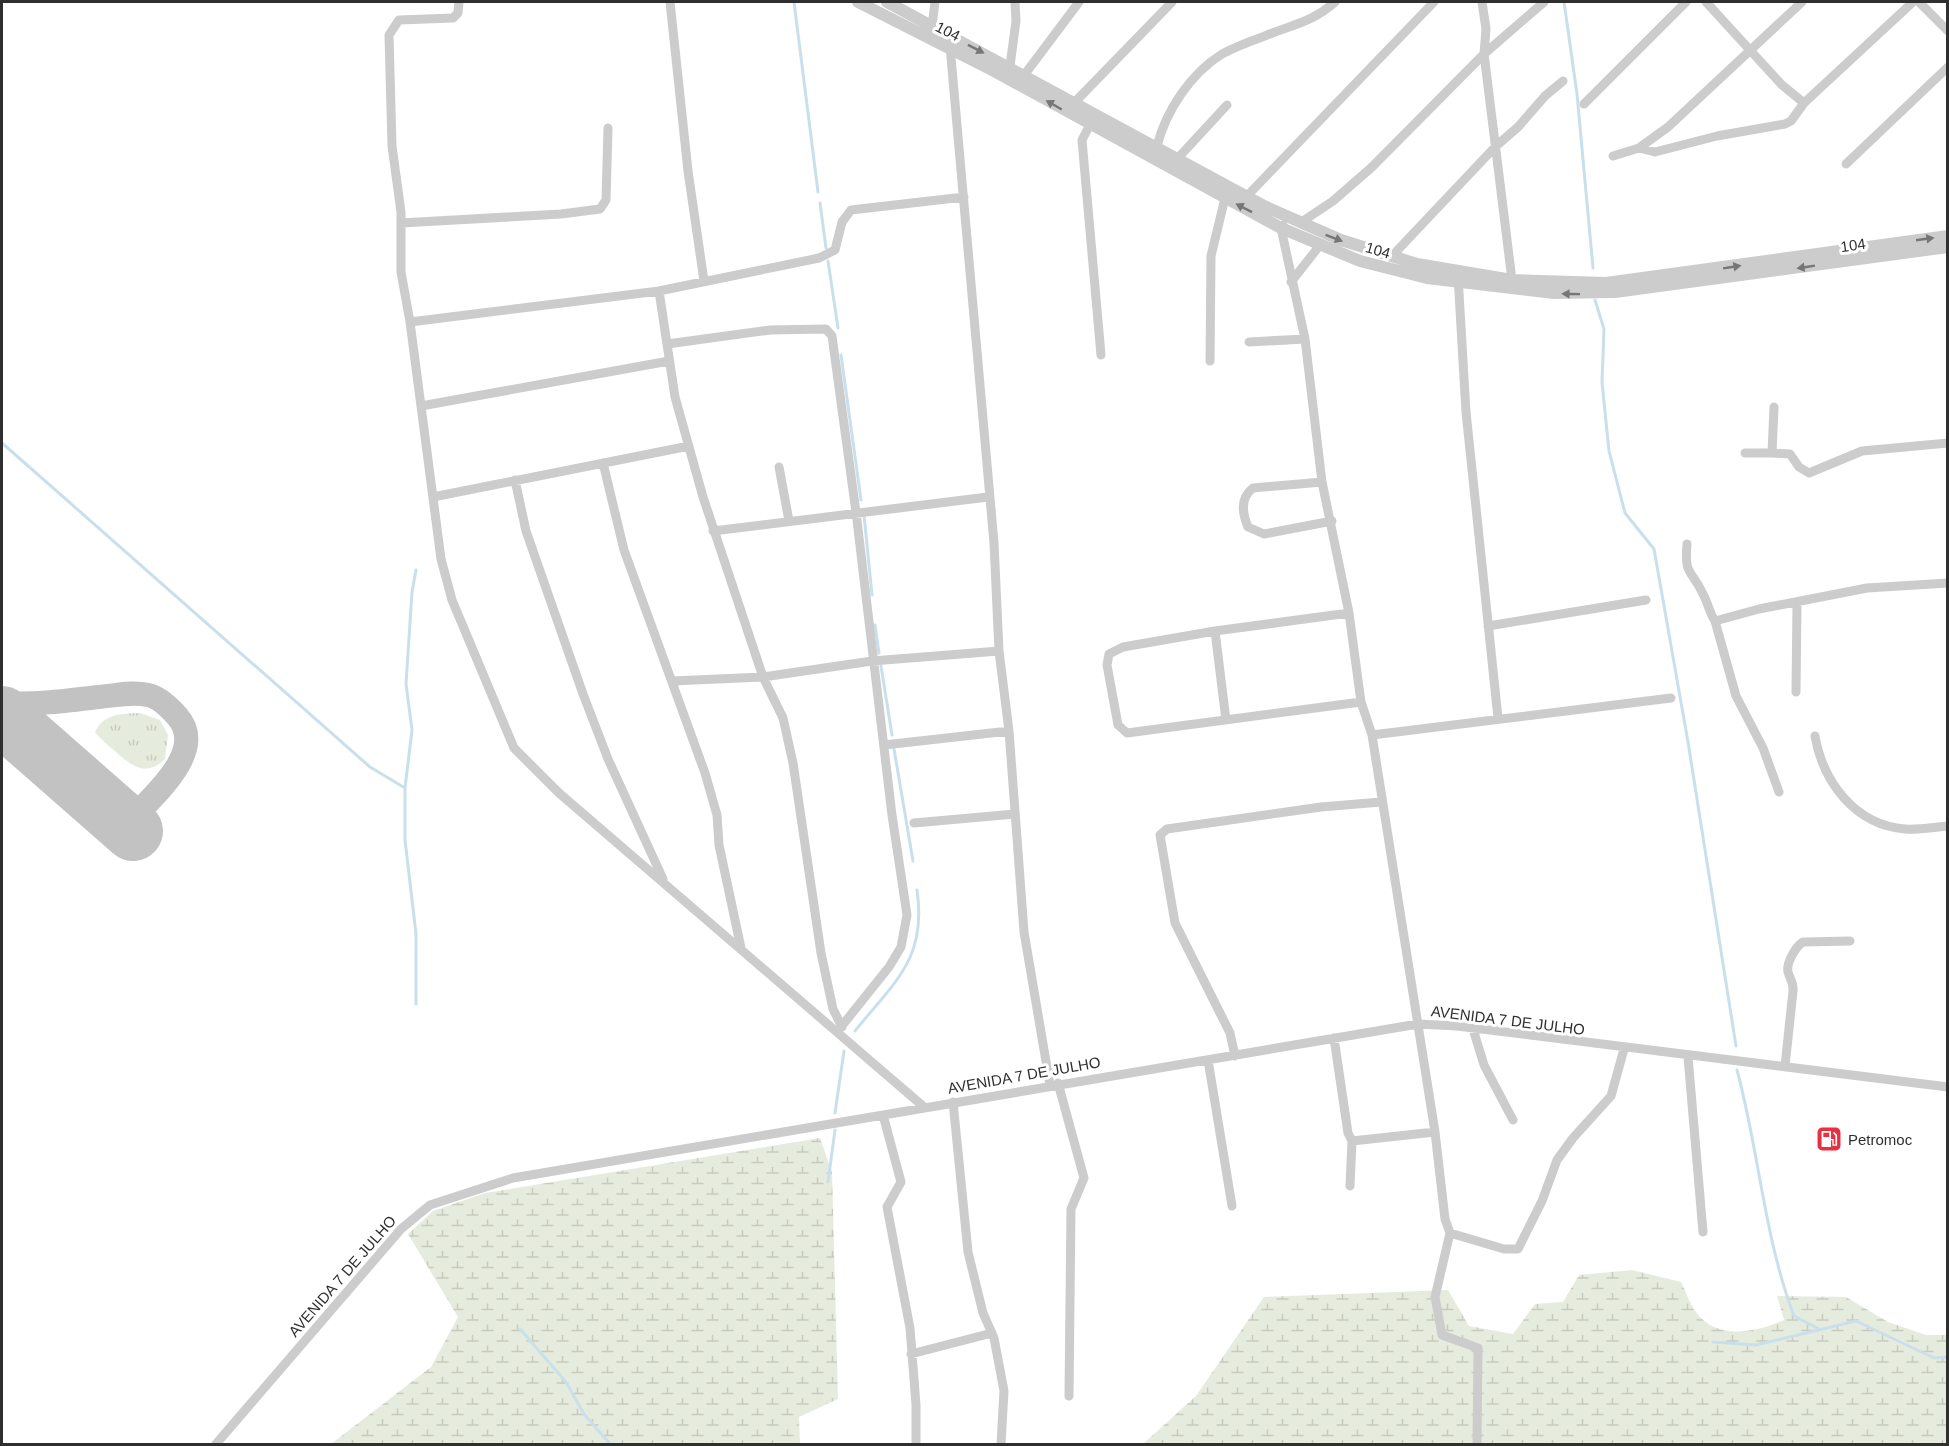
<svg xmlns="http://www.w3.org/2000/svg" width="1949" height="1446" font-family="Helvetica,sans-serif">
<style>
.grass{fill:url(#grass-tufts)}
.wetland{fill:url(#wetland-marsh)}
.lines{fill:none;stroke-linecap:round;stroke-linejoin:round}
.stream{stroke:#c9e0ec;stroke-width:3}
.taxiway{stroke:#c2c2c2;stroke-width:24}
.runway{stroke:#c2c2c2;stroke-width:60}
.minor{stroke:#ccc;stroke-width:9}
.tertiary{stroke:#ccc;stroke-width:12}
.oneway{fill:#767676}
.labels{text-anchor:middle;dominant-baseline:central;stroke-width:6;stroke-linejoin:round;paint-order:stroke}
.street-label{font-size:15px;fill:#2f2f2f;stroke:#fff}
.poi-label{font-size:15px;fill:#2f2f2f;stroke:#fff;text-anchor:start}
</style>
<defs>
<pattern id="grass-tufts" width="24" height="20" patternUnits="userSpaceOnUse" patternTransform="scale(1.5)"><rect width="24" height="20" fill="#e6ecdd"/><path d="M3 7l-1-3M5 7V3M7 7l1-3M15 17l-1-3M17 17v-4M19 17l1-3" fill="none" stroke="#c6cbbe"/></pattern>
<pattern id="wetland-marsh" width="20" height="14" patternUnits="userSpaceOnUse" patternTransform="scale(1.5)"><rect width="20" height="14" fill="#e6ecdd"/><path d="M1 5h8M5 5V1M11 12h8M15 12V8" fill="none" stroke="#c6cbbe"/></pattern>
</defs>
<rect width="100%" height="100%" fill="#fff"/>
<!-- grass -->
<path class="grass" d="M140,713L160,720L168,735L165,759C146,777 133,767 116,752C109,746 101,740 95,732C104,713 121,714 140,713Z"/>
<!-- wetland -->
<path class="wetland" d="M820,1138L832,1172L838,1399L799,1417L800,1444H331L431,1367L458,1317L408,1234L433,1211L485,1193Z
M1632,1270L1681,1282C1686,1292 1690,1304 1696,1312C1716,1341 1757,1332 1784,1320L1777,1296L1846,1297L1888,1322L1926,1335H1947V1444H1143L1196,1396L1264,1297L1448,1290L1469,1326L1513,1334L1535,1304L1563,1302L1579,1275Z"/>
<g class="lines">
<!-- stream -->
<path class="stream" d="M794,2L818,192
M1564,2L1577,94L1593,268
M820,203L826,248
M828,261L838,328
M1595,300L1604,329L1602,382L1609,451L1625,513L1654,549L1688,742L1736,1046
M841,355L861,500
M2,443L370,767L405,788
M864,515L872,595
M416,570L412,592L406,684L412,730L405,788V840L416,934V1004
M875,625L879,653
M881,666L892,735
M894,749L913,861
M855,1031C895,981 927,959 917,890
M1737,1070C1759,1151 1764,1237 1794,1316L1819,1329
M835,1113L844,1051
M828,1182L835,1130
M520,1329L566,1382L584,1414L610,1444
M1713,1342L1756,1345L1856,1321L1934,1358L1948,1357"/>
<!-- taxiway -->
<path class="taxiway" d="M2,703C34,705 66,701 98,697C114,696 132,691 148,695C159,697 169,707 177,716C209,752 149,799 126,825"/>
<!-- runway -->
<path class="runway" d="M2,716L133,831"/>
<!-- minor -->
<path class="minor" d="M670,2L688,171L704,281
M1482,2L1486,29L1484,54L1512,280
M1706,2L1782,85L1804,103L1913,2
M1919,2L1948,31
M932,26L935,2
M950,46L994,543L999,651L1009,731L1024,932L1050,1085
M1010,66L1016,21L1015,2
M1025,74L1079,2
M1075,102L1172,2
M1584,104L1686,2
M1093,119L1082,140L1101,355
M1157,146C1166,111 1190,74 1222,54C1235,47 1251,41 1265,36C1293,24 1311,23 1335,2
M1639,148L1655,152L1717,136L1785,124L1791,121L1804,103
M1613,156L1639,148L1668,127L1802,2
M1178,158L1227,105
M1846,164L1948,67
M1247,196L1434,2
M401,223L561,214L600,209L606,200L608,128
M1300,223L1333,201L1372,167L1484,54L1544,2
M1283,225L1281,228L1305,339L1322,482L1349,613L1361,702L1372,735
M1392,256L1495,147L1518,127L1545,96L1563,81
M1458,276L1466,412L1498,718
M1291,282L1320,245
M659,291L675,397L703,497L763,677L783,718L793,763L821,953L833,1009L842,1027
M410,322L401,272V212L392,146L389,35L399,20L453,18L458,13L459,2
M1249,342L1305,339
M667,344L770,330L826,329L832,336L856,512L892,815L907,915L901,947L889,967L837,1032
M1210,361L1211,256L1225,198
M421,406L669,361
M1774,407L1772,453L1790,454L1799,467L1809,473L1862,451L1948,443
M1745,453H1772
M603,463L624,550L705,773L717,815L719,845L741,948
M779,467L789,521
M515,480L526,531L583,694L608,759L663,879
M1322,482L1253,488C1240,498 1242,513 1248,527L1264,534L1332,521
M433,497L689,446
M713,531L988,497
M1687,544C1684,577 1692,569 1703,594C1708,603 1709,612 1715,621L1759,609L1867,588L1948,583
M1349,613L1215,631L1123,647L1109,654L1107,665L1118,725L1127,733L1361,702
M1715,621L1736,696L1763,748L1779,792
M1488,626L1646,600
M1215,631L1226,720
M672,681L763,677L872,661L999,651
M1796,692L1797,603
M1815,736C1823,782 1855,825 1905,829C1919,830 1934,827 1948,826
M884,745L1009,731
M914,823L1015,814
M1473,1029L1484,1065L1513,1120
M1334,1038L1348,1133L1352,1141L1350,1186
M1235,1056L1230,1033L1175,923L1160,835L1167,829L1321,807L1381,802
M1688,1057L1703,1232
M1208,1060L1232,1206
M1785,1066L1793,991C1794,982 1790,980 1788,972C1786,963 1796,946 1803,942L1850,941
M1058,1083L1084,1178L1071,1209L1069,1396
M953,1102L968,1252L983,1313L994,1338L1004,1391L1001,1444
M924,1107L559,793L514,748L452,600L441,559L410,322L659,291L819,258L835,250L842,222L851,210L964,197
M883,1115L901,1182L887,1207L910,1328L916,1405V1444
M1352,1141L1435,1132
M1450,1233L1504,1249H1518L1542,1201L1557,1160L1573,1138L1611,1096L1624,1049
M911,1354L992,1333
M216,1444L401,1229L430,1205L513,1178L1418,1024L1457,1026L1948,1087
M1477,1444L1478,1348L1442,1335L1435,1297L1450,1233L1445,1219L1435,1132L1372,735L1671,698"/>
<!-- tertiary -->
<path class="tertiary" d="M858,2L994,71L1281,228L1360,261L1427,278L1554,293L1615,292L1948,247
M887,2L1266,207L1341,240L1417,264L1512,280L1606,283L1948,236"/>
</g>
<!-- one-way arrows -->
<defs><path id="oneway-solid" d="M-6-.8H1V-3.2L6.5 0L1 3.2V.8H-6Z" transform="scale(1.5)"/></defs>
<g class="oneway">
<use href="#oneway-solid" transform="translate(976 49) rotate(27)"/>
<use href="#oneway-solid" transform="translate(1054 105) rotate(-150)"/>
<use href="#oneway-solid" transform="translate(1244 208) rotate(-153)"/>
<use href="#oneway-solid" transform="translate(1334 238) rotate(21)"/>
<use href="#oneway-solid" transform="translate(1925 239) rotate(-8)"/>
<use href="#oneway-solid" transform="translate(1732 267) rotate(-9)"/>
<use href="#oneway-solid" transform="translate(1806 267) rotate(171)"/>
<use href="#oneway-solid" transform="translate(1571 294) rotate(-179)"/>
</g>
<!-- icons -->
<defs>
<g id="fuel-square" transform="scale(1.35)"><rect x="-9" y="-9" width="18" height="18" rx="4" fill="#e63143" stroke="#fff"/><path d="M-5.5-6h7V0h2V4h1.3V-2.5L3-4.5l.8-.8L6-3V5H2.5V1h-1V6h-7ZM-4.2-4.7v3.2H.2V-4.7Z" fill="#fff"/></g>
</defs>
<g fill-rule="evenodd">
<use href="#fuel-square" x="1829" y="1139"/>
</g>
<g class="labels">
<!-- street labels -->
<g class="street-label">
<text transform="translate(948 31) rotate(27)">104</text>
<text transform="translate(1853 245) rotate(-8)">104</text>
<text transform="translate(1378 250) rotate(16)">104</text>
<text transform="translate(1508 1020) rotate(7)">AVENIDA 7 DE JULHO</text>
<text transform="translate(1024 1075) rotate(-10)">AVENIDA 7 DE JULHO</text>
<text transform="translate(342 1276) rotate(-49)">AVENIDA 7 DE JULHO</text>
</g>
<!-- poi labels -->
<g class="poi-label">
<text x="1848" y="1139">Petromoc</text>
</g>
</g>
<!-- border -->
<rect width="1949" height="1446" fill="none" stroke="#2f2f2f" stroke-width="6"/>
</svg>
